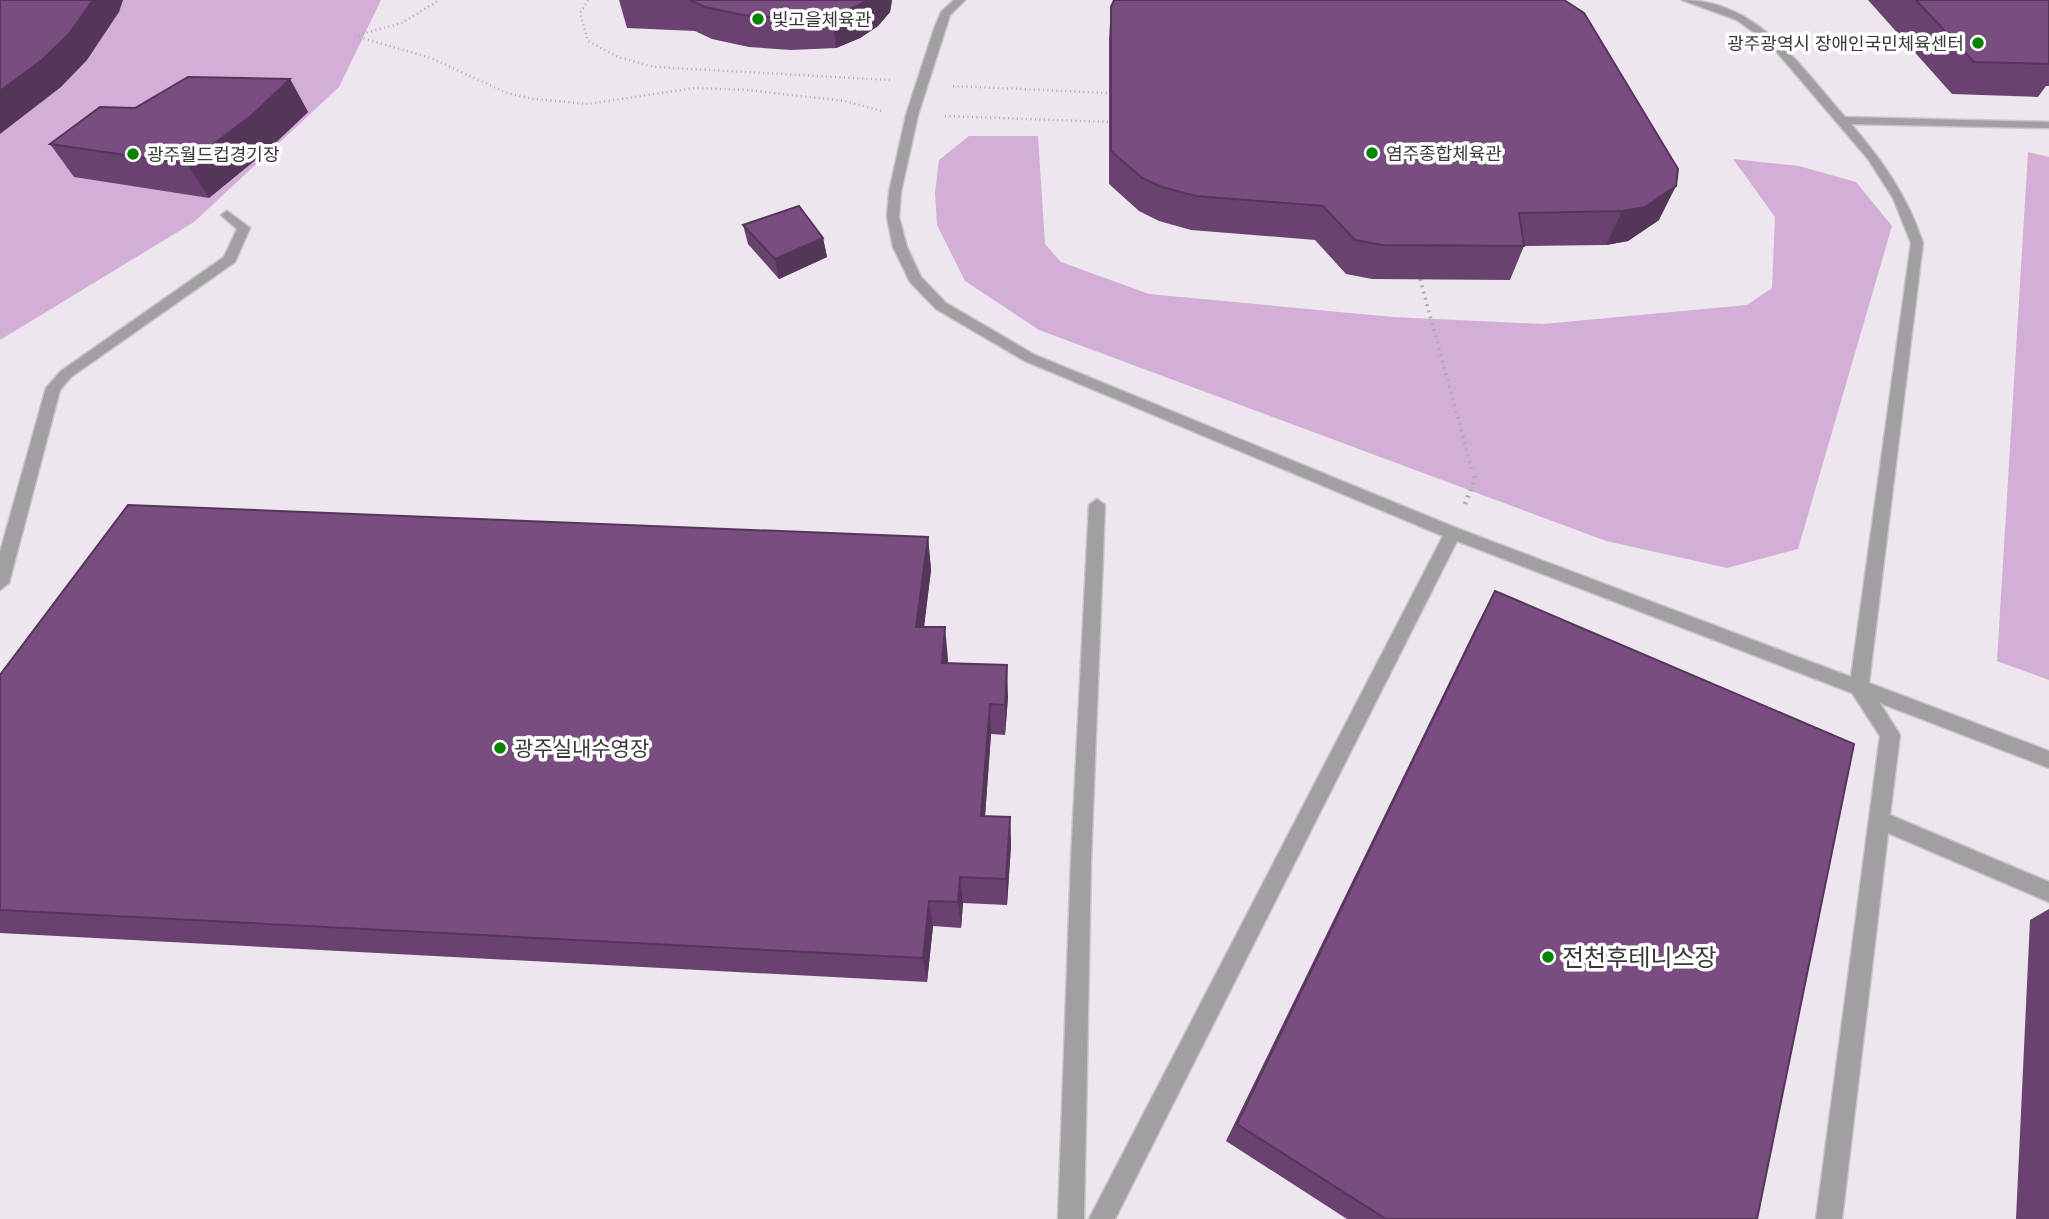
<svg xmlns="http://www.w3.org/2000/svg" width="2049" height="1219" font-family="Quicksand,'Noto Sans KR',sans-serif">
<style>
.green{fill:#d3afd8}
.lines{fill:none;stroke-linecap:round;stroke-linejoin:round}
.minor-casing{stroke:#c9c3ca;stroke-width:3}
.path-far2{stroke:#b0abb1;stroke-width:2.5;stroke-dasharray:1 3.5;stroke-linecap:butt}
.path-far1{stroke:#b0abb1;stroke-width:3.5;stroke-dasharray:2 4.5;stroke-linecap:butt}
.path{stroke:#b0abb1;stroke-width:4.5;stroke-dasharray:2 5;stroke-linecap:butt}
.minor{fill:#a29fa2;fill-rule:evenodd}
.wall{fill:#69426f}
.shaded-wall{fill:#55365a}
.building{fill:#7a4d81;stroke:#55365a;stroke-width:2}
.poi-dot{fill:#078502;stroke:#fff;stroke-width:2.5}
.labels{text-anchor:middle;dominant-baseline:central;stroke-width:7;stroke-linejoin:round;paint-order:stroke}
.far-poi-label{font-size:18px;fill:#39373a;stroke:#fff;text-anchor:start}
.poi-label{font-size:21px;fill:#39373a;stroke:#fff;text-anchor:start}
.near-poi-label{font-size:24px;fill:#39373a;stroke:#fff;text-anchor:start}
</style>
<rect width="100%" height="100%" fill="#ede6ee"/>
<!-- green -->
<path class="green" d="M0,0H381L339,87L194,222L0,340Z
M969,136H1038L1045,244L1061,262L1149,294L1393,317L1543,324L1747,305L1772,288L1775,217L1733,159L1799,166L1856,182L1892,226L1798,549L1727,568L1606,541L1039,330L965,281L937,225L935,193L939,160Z
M2028,152L2049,157V680L1997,661Z"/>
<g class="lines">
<!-- minor casing -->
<g class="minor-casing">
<path id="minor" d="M954,0H965L950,15L918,115L901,192L899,217L907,247L921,277L946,303L1035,355L1459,529L1851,677L1911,243L1893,198L1868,159L1770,44L1737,20L1682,0C1758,0 1800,66 1845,117L2049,122V128L1851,124C1882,160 1908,197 1923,243L1869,683L2049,751V768L1880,703L1900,735L1890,815L2049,882V902L1888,833L1842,1219H1816L1880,736L1852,693L1457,541L1115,1219H1089L1443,536L1025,361L936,309L910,282L893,247L887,217L889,192L906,115L934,29L941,12Z
M227,211L250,228L235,262L71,377L60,390L9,583L0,590V552L46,388L61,371L224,257L237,229L221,215Z
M1097,499L1105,505L1091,860L1084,1219H1058L1071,860L1089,505Z"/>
</g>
<!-- path-far2 -->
<path class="path-far2" d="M588,0L580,13L588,41L618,57L654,67L890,80
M358,35L402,23L439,0
M355,36L431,58L507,93L534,99L588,104L695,88L747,90L845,101L881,111
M953,86L1109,93
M945,116L1109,122"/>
<!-- path-far1 -->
<path class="path-far1" d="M1420,279L1473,473"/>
<!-- path -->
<path class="path" d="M1465,504L1475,479L1473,471"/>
<!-- minor -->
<use href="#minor" class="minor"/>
</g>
<!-- wall -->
<path class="wall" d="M619,0H892L890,12L878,26L860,38L836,48L791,50L749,47L712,39L695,31L627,28Z
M1868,0H2049V86H2046L2038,97L1952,94Z
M1111,7L1659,220L1628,241L1606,245L1524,246L1510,280L1372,279L1346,274L1315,240L1191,230L1159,221L1139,211L1109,184V39Z
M290,79L308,112L270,148L209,198L74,177L50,144L135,108Z
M743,225L823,238L827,257L779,279L748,244Z
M928,537L931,570L924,627L948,659V663L1008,697L1005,735L991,734L985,816L1010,817L1011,845L1007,905L963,903L961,928L933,926L927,982L0,933V675Z
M1495,591L1757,1219H1347L1226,1141L1478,623Z
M2049,909V1219H2016L2030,920Z"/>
<!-- shaded-wall -->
<path class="shaded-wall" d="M93,0H123L119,12L87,60L61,87L0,134V91Z
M867,0H892L890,12L878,26L860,38L836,48L832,16Z
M290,79L308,112L270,148L209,198L187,164Z
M1676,186L1659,220L1628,241L1606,245L1622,211Z
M823,238L827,257L779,279L775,259Z
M928,537L931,570L920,658L916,627Z
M945,627L948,659L945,694L942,663Z
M1007,665L1008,697L1005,735V705Z
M990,704L991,734L983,844L981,816Z
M1010,817L1011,845L1007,905L1006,879Z
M960,877L963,903L961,928L958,902Z
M929,901L933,926L927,982L923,958Z"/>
<!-- building -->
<path class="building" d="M0,0H93L69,34L42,60L0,91Z
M690,0H867L857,6L832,16L786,18L743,15L705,7Z
M1114,0H1564L1584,13L1678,169L1676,186L1645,207L1622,211L1519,213L1524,246L1382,245L1355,240L1323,206L1196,196L1162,187L1142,178L1111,151V7Z
M1916,0H2049V64L1974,62Z
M188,77L290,79L252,115L187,164L50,144L100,107L135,108Z
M799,206L823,238L775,259L743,225Z
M128,505L928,537L916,627H945L942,663L1007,665L1005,705L990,704L981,816L1010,817L1006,879L960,877L958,902L929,901L923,958L0,910V675Z
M1495,591L1854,744L1757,1219H1386L1237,1124Z"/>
<!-- markers -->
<g class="poi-dot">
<circle cx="758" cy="19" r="7"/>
<circle cx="1978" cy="43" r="7"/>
<circle cx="1372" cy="153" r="7"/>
<circle cx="133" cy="154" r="7"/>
<circle cx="500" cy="748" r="7"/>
<circle cx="1548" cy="957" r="7"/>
</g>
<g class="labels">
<!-- far-poi labels -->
<g class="far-poi-label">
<text x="772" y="19">빛고을체육관</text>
<text x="1964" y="43" text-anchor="end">광주광역시 장애인국민체육센터</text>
<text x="1386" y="153">염주종합체육관</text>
<text x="147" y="154">광주월드컵경기장</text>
</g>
<!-- poi labels -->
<g class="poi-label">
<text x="514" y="748">광주실내수영장</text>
</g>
<!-- near-poi labels -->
<g class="near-poi-label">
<text x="1562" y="957">전천후테니스장</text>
</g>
</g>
</svg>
